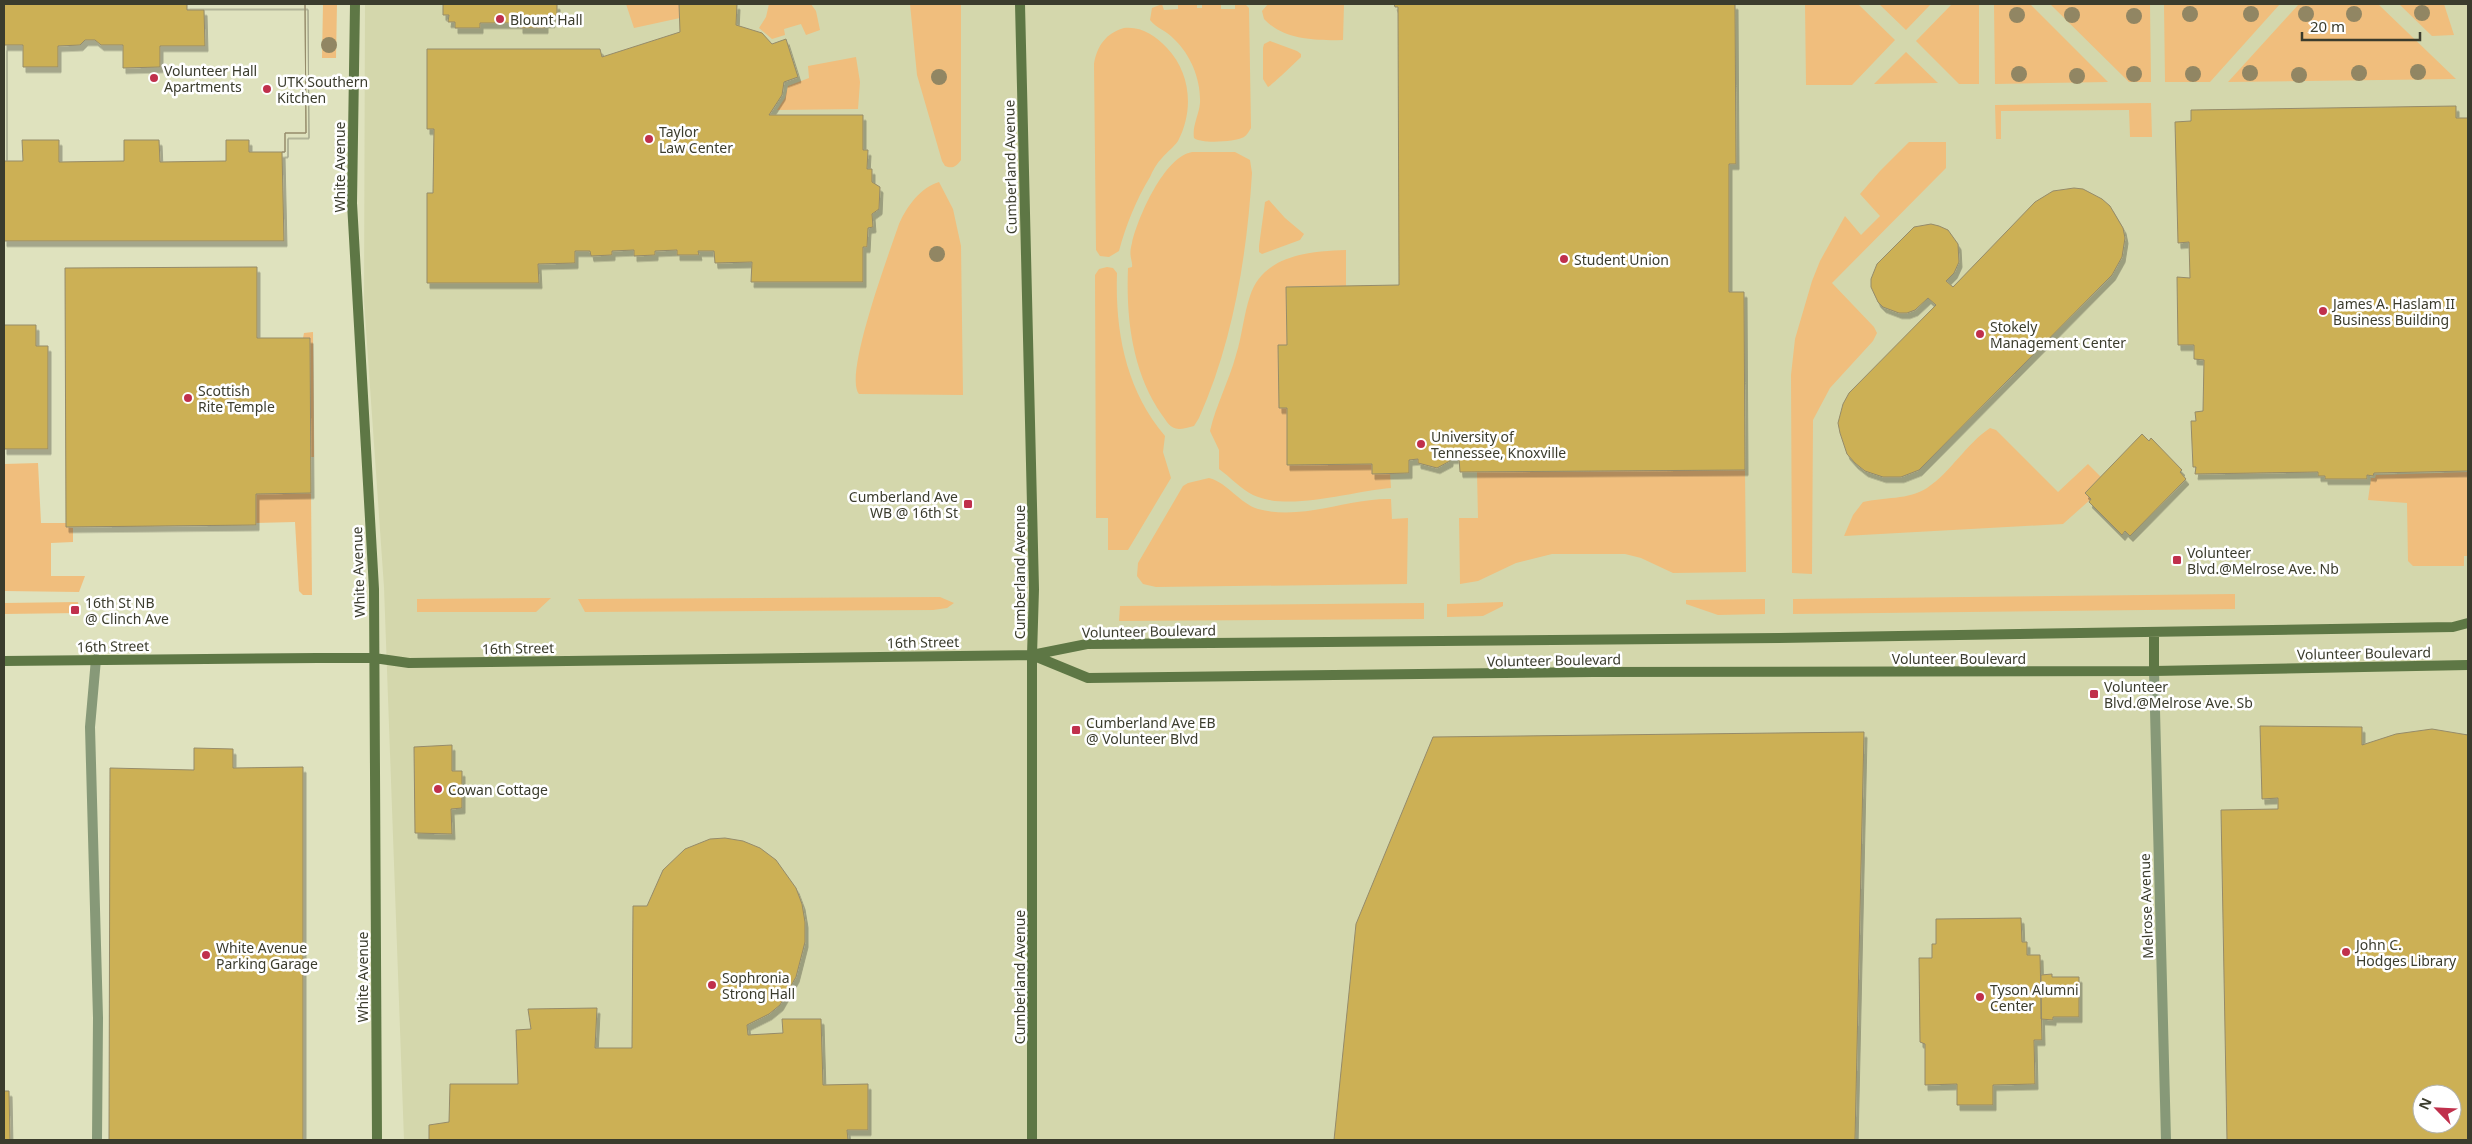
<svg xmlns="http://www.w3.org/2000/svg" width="2472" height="1144" font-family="'Noto Sans',sans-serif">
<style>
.built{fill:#d4d7ac;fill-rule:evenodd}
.green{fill:#f0be7d}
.building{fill:#ccb054;stroke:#958b6a;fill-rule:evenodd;filter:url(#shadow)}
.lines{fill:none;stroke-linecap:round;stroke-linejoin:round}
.lane{stroke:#879978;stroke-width:10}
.street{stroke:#879978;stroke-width:10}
.secondary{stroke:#5e7745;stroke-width:10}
.tree{fill:#918663}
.poi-dot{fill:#c0304c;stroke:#fff;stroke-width:2}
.labels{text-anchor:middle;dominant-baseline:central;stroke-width:5;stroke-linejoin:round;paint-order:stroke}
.poi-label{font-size:14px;fill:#3b3c2d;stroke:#fff;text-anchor:start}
.street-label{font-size:14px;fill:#3b3c2d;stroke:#fff}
</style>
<defs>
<filter id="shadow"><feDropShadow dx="3" dy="5.5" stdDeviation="0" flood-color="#0004"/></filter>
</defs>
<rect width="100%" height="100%" fill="#dfe2be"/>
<!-- built -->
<path class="built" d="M365,4H2468V1140H404L384,587L364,301ZM2422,1094H2452V1124H2422Z"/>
<!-- green -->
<path class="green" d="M323,4H337L336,58H322Z
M626,4H679L680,18L634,28Z
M769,4H811L816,11L820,30L806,35L801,24L784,29L785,35L772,39L759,28L766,17Z
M910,4H961V160C956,167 952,169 945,166L942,161L917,75Z
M1162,4L1164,10L1178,9V5H1197V8H1202V5L1221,4V9H1235V4H1245L1249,8L1251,128C1249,131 1247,135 1244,137C1235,142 1201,144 1194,138C1192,126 1199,115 1200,103C1201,80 1191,55 1174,39C1167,31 1156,28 1150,20L1152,8Z
M1268,4H1344L1343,40C1317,41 1283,40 1264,19L1262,11Z
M1805,4H1858L1895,40L1852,85H1806Z
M1879,4H1931L1906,30Z
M1952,4H1979V84H1959L1916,41Z
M1994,4H2030L2108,82L1995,84Z
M2050,4H2150L2151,82H2129Z
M2164,4H2280L2210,82H2165Z
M2299,4H2378L2456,79L2228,82Z
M2399,4H2444L2454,35L2432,36Z
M1124,28C1141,26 1156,36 1167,48C1191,73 1194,111 1178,141C1174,147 1167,152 1162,158C1157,163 1153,170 1150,177C1136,200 1126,225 1119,251L1109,257L1100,256L1096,250L1094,64C1097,46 1106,33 1124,28Z
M1270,41L1297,51L1301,54V57C1296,62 1271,86 1268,87L1263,79V48L1264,44Z
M1906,52L1938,83L1874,84Z
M856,57L860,82L858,109L777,110L785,98L788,86L809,78L808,66Z
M2151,103L2152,137H2130L2129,110L2001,111V139H1996L1995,105Z
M1909,142H1946V168L1832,283L1874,327L1877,333L1873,341L1830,388L1813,420L1812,574L1792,573L1791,375L1795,339L1812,281L1820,261L1845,216L1861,235L1880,216L1860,194L1880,171Z
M1192,152H1235L1250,160L1252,173C1247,255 1233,342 1199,418L1194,426C1189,427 1183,429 1179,429C1170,429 1166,420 1162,415C1132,372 1126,318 1128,268L1132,267C1133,260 1128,257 1132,243C1138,217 1164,157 1192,152Z
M939,182L953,209L961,246L963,395L859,394C843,376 890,251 899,224C907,206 920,188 939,182Z
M1269,200L1285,218L1304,234L1300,240L1262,254L1259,252V246L1265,202Z
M1346,250V286L1286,287L1287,345H1278L1287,408V464H1372L1390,473L1391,488C1352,491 1289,512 1253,495C1241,489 1230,477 1219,469V450L1210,431C1216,405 1229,381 1236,355C1242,336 1244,313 1250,296C1263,255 1310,251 1346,250Z
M1107,267L1113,268L1117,273C1115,332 1126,390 1165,436L1163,452L1171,478L1128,550H1108V518H1096L1095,275L1099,269Z
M313,332L314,457H311L310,338H303L304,333Z
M1990,428L1996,430L2058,492L2088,464L2101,477L2091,499L2063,524L1844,536L1853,515L1863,502C1883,497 1909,500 1927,488C1951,472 1966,444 1990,428Z
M38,463L41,523H66L67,527L73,528V542L51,543V576H85L79,592L4,591V464Z
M1745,470L1746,572L1673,573L1641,558L1625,554H1552L1516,563L1478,581L1460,584L1459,518H1478L1477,472Z
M2468,472V556H2464V566H2413L2408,561L2407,503L2368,500L2371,478H2375L2376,475Z
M1209,478C1228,483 1239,503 1258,509C1303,521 1347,498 1391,499L1392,519L1408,518L1407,584L1156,587L1143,584L1137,576L1138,563L1183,486L1188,483Z
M311,493L312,595H303L299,591L295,522L255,523L256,494Z
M2235,594V609L1793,614V599Z
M940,597L954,603L947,608L933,610L585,612L578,599Z
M551,598L536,612H417V599Z
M1765,599V614L1718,615L1686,604V600Z
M78,602L79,613L4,614V603Z
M1503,602V606L1483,616L1447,617V604Z
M1424,603V619L1119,621L1120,606Z"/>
<!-- building -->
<path class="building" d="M4,4H305L306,133H285V152H282L284,241H4Z
M187,4H305L306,133H285V152H249V140H226V161L160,162L159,140H124V161L59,162V140H22L23,161H4V45H23V67H58V46L80,45L85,40H95L101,45H123V68L160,67V46H205L204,10H187Z
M443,4H557V15L552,16V22H545V28H520V23H480V28H455V22H448L449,15H443Z
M679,4H737L736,25L762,33L772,44L786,39L798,77L784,82L782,95L769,115H863V150H868L867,169H872V182L880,187L879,209L872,214L873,227L868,228L867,247H863V282H751L752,262L715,263L714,251H698L699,255H677V250L655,251V255L634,256V250L612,251V255L591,256L590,251H575V263L538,264L539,283H427V193H433L434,129H427V49H600L602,57L680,32Z
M1394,4H1735L1736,164H1729V292H1744L1745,470L1460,472L1459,458H1450V461L1437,468L1422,464L1418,463V459L1409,460V473L1372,474V464L1287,465V408H1279L1278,345H1287L1286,287L1399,285L1398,7H1395Z
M2456,106V118H2468V471L2374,473L2373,476L2367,475V479H2325V476H2318V472L2195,474L2196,467H2193L2191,421H2196L2195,412L2203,411L2204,360L2194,359V345H2178L2177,277L2190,278L2189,242L2178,243L2175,122L2191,121V110Z
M2074,188L2083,189L2102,199L2110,206L2123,228L2125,238L2122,257L2112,275L1919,470L1901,477H1883L1865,471L1855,463L1847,454L1840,433L1838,423L1843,404L1849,393L1936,305L1928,298L1915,310L1907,313H1899L1883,307L1878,302L1871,287V279L1877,264L1914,227L1931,224L1939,226L1948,230L1958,244L1959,262L1954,273L1946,281L1953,287L2035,202L2053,191Z
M257,267V338H310L311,493L256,494V525L66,527L65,268Z
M4,325H36V346H48V449H4Z
M2142,434L2149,441L2151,438L2182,470L2180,472L2186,479L2130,536L2125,531L2122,535L2089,502L2091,499L2085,493Z
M2260,726L2362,727V745L2396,734L2432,729L2468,735V1140H2227L2221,810L2278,809V798L2262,799ZM2422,1094H2452V1124H2422Z
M1864,732L1855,1140H1334L1356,924L1433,737Z
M452,745V771H462V808L451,809L452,834L415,833L414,747Z
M194,748L233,749V768L303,767V1140H109L110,768L194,770Z
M725,838L743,841L760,848L776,860L796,888L802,904L805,922V942L796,977L780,1005L769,1014L747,1025L748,1035L783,1033L782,1019H821L823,1085L868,1084V1130H847L848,1140H429V1125L449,1122L450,1084H518L516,1030L531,1029L528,1009L597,1008L595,1048H632L633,906H647L663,870L685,849L710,839Z
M2021,918L2022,942H2027V955H2040L2042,1040H2034L2035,1084L1993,1085V1105H1957V1084L1925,1085V1044L1920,1042L1919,958H1932V944H1936V919Z
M2052,974V977H2079V1017H2053V1020L2041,1019V975Z
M4,1091H9L10,1140H4Z"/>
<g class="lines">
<!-- lane -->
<path class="lane" d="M96,659L90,727L98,1018L97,1140"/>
<!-- street -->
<path class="street" d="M2154,671L2166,1140"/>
<!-- secondary -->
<path class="secondary" d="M355,4L352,203L374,589L377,1140
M1020,4L1034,589L1032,655V1140
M2154,633V671
M1032,655L1088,678L1593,672L2154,671L2468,665
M4,661L318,658H374L409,663L1032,655L1087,644L1779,638L2453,627L2468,623"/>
</g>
<!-- trees -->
<g class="tree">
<circle cx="2422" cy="13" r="8"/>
<circle cx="2190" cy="14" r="8"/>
<circle cx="2251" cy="14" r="8"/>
<circle cx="2306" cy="14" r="8"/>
<circle cx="2354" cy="14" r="8"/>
<circle cx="2017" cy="15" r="8"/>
<circle cx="2072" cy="15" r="8"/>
<circle cx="2134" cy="16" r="8"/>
<circle cx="329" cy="45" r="8"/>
<circle cx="2418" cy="72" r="8"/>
<circle cx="2250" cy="73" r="8"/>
<circle cx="2359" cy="73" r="8"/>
<circle cx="2019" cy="74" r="8"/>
<circle cx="2134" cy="74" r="8"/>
<circle cx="2193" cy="74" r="8"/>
<circle cx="2299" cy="75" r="8"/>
<circle cx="2077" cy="76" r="8"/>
<circle cx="939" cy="77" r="8"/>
<circle cx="937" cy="254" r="8"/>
</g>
<!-- markers -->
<g class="poi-dot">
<circle cx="500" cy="19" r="5"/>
<circle cx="154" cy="78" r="5"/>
<circle cx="267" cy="89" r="5"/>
<circle cx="649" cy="139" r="5"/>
<circle cx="1564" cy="259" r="5"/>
<circle cx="2323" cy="311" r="5"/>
<circle cx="1980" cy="334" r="5"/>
<circle cx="188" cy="398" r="5"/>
<circle cx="1421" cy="444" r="5"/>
<rect x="963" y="499" width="10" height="10" rx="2.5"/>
<rect x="2172" y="555" width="10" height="10" rx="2.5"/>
<rect x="70" y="605" width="10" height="10" rx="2.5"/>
<rect x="2089" y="689" width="10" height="10" rx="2.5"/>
<rect x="1071" y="725" width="10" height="10" rx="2.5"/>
<circle cx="438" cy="789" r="5"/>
<circle cx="2346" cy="952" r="5"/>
<circle cx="206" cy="955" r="5"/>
<circle cx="712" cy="985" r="5"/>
<circle cx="1980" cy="997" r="5"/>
</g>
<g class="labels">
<!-- poi labels -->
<g class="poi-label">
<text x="510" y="19">Blount Hall</text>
<text x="164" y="70">Volunteer Hall<tspan x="164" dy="16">Apartments</tspan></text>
<text x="277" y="81">UTK Southern<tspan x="277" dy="16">Kitchen</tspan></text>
<text x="659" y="131">Taylor<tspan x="659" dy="16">Law Center</tspan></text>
<text x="1574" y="259">Student Union</text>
<text x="2333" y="303">James A. Haslam II<tspan x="2333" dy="16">Business Building</tspan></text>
<text x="1990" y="326">Stokely<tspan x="1990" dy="16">Management Center</tspan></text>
<text x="198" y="390">Scottish<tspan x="198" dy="16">Rite Temple</tspan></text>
<text x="1431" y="436">University of<tspan x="1431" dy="16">Tennessee, Knoxville</tspan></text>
<text x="958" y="496" text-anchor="end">Cumberland Ave<tspan x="958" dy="16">WB @ 16th St</tspan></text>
<text x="2187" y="552">Volunteer<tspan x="2187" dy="16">Blvd.@Melrose Ave. Nb</tspan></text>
<text x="85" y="602">16th St NB<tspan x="85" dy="16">@ Clinch Ave</tspan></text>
<text x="2104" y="686">Volunteer<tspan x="2104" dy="16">Blvd.@Melrose Ave. Sb</tspan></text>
<text x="1086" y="722">Cumberland Ave EB<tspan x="1086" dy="16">@ Volunteer Blvd</tspan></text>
<text x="448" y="789">Cowan Cottage</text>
<text x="2356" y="944">John C.<tspan x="2356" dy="16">Hodges Library</tspan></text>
<text x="216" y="947">White Avenue<tspan x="216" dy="16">Parking Garage</tspan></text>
<text x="722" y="977">Sophronia<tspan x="722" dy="16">Strong Hall</tspan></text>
<text x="1990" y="989">Tyson Alumni<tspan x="1990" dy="16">Center</tspan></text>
</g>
<!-- street labels -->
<g class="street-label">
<text transform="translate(339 167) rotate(-90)">White Avenue</text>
<text transform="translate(1010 167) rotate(-91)">Cumberland Avenue</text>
<text transform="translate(358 572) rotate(-92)">White Avenue</text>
<text transform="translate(1019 572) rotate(-90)">Cumberland Avenue</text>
<text transform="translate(1149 631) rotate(-1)">Volunteer Boulevard</text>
<text transform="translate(923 642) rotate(-1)">16th Street</text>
<text transform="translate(113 646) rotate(-1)">16th Street</text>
<text transform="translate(518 648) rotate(-1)">16th Street</text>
<text transform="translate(2364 653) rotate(-1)">Volunteer Boulevard</text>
<text x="1959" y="658">Volunteer Boulevard</text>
<text transform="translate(1554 660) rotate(-1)">Volunteer Boulevard</text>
<text transform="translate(2146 906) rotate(-92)">Melrose Avenue</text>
<text transform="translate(362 977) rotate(-90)">White Avenue</text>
<text transform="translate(1019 977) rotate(-90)">Cumberland Avenue</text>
</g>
</g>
<!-- border -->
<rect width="2472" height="1144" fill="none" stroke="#3b3c2d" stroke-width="10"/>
<!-- north arrow -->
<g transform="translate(2437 1109) rotate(294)"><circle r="24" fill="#ffffff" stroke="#b1b1ab"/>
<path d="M0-4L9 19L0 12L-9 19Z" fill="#c0304c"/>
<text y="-8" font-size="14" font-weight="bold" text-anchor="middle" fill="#3b3c2d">N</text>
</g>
<!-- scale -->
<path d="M2302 32v8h118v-8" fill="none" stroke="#3b3c2d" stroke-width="2.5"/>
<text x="2310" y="32" font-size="15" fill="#3b3c2d" stroke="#ffffff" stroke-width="4" paint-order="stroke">20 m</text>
</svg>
